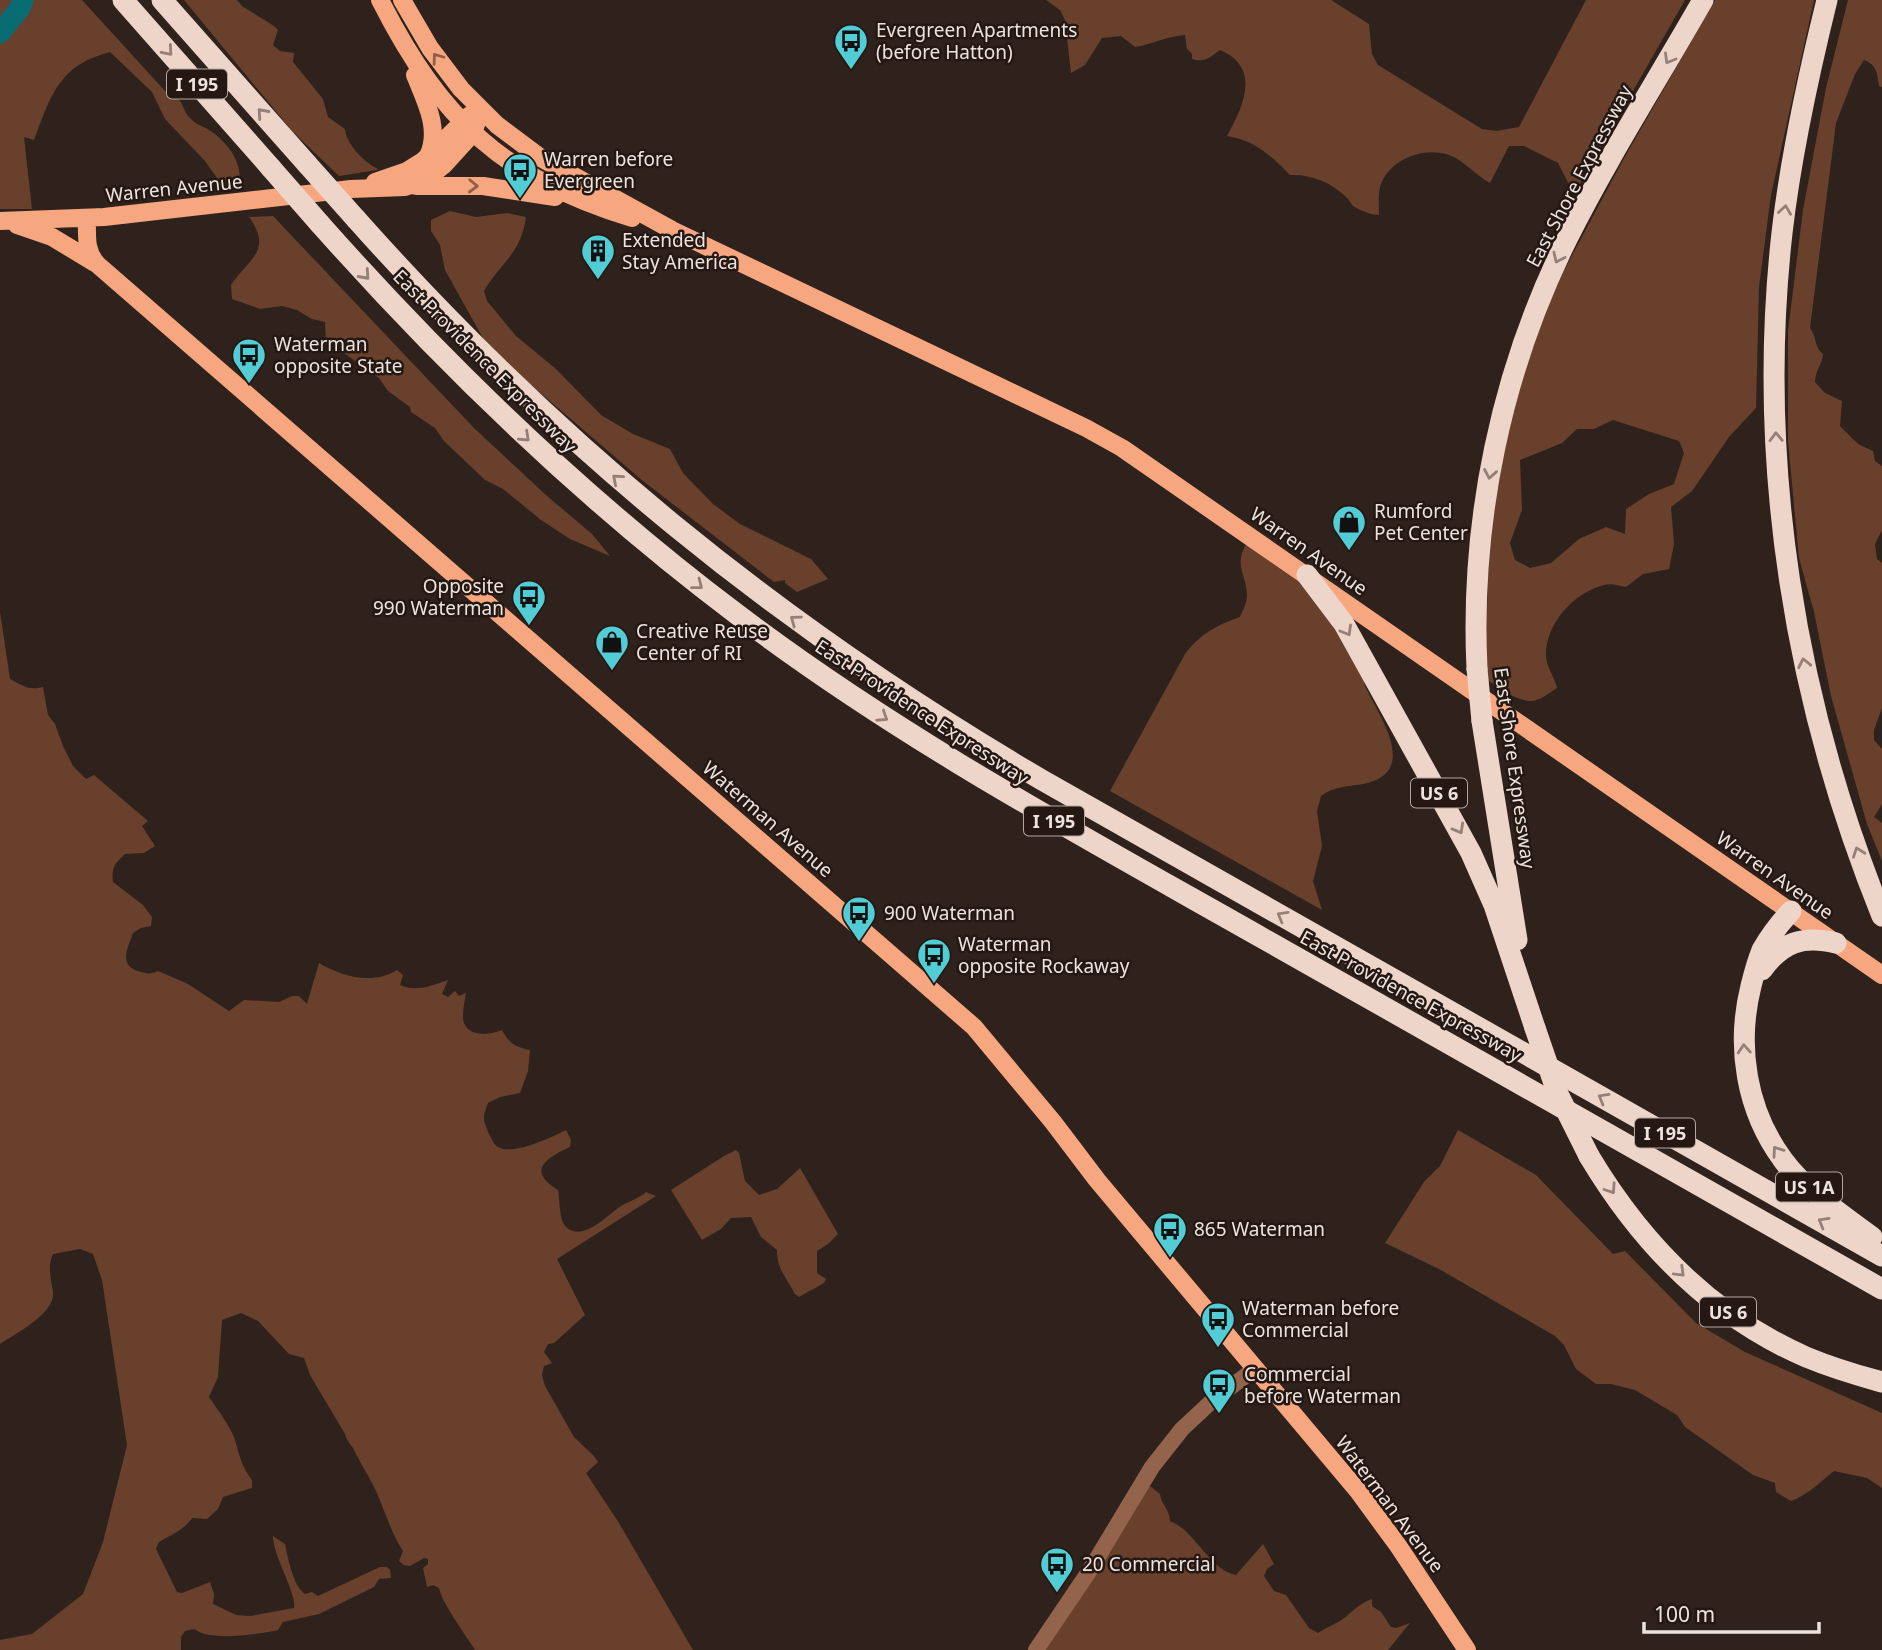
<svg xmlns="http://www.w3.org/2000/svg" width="1882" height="1650" font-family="'Noto Sans',sans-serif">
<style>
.green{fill:#68402c;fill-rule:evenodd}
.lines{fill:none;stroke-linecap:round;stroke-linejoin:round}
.river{stroke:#086c72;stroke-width:21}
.minor{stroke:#94634c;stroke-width:16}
.major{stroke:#f7a780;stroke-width:18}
.highway{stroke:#eed5ca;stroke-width:21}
.highway-bridge{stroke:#eed5ca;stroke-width:21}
.oneway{stroke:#948078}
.oneway2{stroke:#8e604a}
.labels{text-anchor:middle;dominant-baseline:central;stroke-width:5;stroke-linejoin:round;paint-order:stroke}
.shield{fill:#251813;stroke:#b0a6a2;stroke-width:2}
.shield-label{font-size:18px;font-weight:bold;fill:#ece3df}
.poi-label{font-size:19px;fill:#ece3df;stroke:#251813;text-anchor:start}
.street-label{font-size:19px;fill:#ece3df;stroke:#251813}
</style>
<rect width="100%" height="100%" fill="#2f221c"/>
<!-- green -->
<path class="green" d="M0,0H82L165,91C185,96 180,109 191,119C197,126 207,127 215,134C231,147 243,165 239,186L234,188L222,185L205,161L165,119L152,92L110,52C59,65 51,95 34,140L24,137L32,209H0Z
M184,0H237L242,6L274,26L278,30L273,45L280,51L294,53L293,62L323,99L328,117L345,129C346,144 364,162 378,169L377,170L339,176L293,132Z
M1046,0H1331L1369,24L1372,54L1378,65L1482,129L1496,131L1519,127L1586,0H1685L1574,194L1558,163L1524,146H1509L1490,183C1475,175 1465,161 1449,155C1423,146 1388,160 1380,187C1378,196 1379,206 1379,215C1371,215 1359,210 1353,206C1350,203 1349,199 1346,197C1331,182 1310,174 1290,175C1270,155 1256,141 1227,136C1243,107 1262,68 1220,50C1210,57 1205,63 1192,59V54L1187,49L1185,35C1167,36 1153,44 1135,47L1121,36L1102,38L1085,65L1071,73L1065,20L1060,10Z
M1715,0H1814L1771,195L1759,287L1756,408L1729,437L1692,491L1671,507L1674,544L1669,569L1643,574L1626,587C1619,586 1611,583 1604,585C1573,593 1545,624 1546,657C1547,668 1555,678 1557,688C1549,693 1540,701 1530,701C1517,700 1498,689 1488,680L1486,654L1489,532L1498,460L1544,308L1623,160ZM1613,420L1679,441L1684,453L1674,484L1649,494L1626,509L1625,534L1606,527L1579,539L1551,563L1530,568L1515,560L1510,543L1522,510L1520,460L1562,443L1577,429H1594Z
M1848,0H1882V87L1879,86C1877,73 1877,65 1864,60L1855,74L1836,123L1810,328C1817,337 1814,347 1823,354C1823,363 1815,370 1815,382L1825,393L1842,401L1840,426L1858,444L1873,451L1875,461L1882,466V530L1875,544L1877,559L1882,563V708L1874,730V740L1882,749V804L1874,817L1882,823V861L1867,824L1831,696L1814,612L1799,558L1788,441V331L1803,210L1826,88Z
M450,211L476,217L507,213L526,217C521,254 501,262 484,291L487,301L516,336L556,369L601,415L633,434L670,449L683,473L713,504L740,524L811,559L828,579L797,592L785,583V580L774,582L643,481L516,372L484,340L445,270L440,245L431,231V220Z
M273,216L474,428L547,496L592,534L610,556L570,539L541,520L503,489L485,480L444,441L435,428L411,412L410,407L388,391L379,378L337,348L326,344L325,322L312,319L297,310L282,306L260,309L232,299L231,285C247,260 274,251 249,217Z
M1246,544L1308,573L1363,677L1365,686C1379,716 1421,773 1363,784C1346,787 1335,786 1321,796L1317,811L1322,846L1313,881L1322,910L1110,791L1185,654C1200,634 1217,625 1240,617C1243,610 1247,603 1247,595C1246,574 1234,566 1246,544Z
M0,612L10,679C23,685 27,691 43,687L48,715L55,724L63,746L73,766L86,779L94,775L148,821L142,826L155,846L144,853L125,854C115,863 111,868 113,882L143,905L152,917L151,926L141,928L133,933C127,950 118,966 141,972C148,974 152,974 158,971L188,984L229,1011L244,1000L279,1002L292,996H299L307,1004L319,963C342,977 373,985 397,970L403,975L400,985C417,992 431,986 448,980L442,994L448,997L455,991L459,996L466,993C465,1000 463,1008 463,1015C462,1037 488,1036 502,1030C509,1043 515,1047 530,1050L528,1071L520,1093L500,1097L488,1103C482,1118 483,1119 489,1134C492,1139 493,1144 498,1147C513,1156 552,1137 566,1130L571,1140L570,1147C546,1158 526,1171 558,1190C560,1200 559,1220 566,1227C582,1242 606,1217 618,1208C626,1202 637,1200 646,1192L656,1196L557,1259L585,1315L554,1343L548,1344L544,1352L552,1363L544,1366L542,1375L545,1386L574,1437L594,1456L598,1462L586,1473L619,1523L693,1650H475C465,1634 442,1603 439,1588L433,1585L427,1587L423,1568L428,1564V1559L424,1558L410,1566L404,1565L399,1561L403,1551C391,1533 385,1511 376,1491C370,1478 362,1466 355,1452C352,1445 347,1442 345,1434L310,1375L304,1358L289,1354L258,1321L241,1313L222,1320L218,1377L209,1397C216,1407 232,1429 235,1440C239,1454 242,1468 252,1480V1488L223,1497L218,1509L207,1519L192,1518C185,1529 171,1535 159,1542L156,1549L177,1592L182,1593L210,1582L214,1594L213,1604L236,1615L250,1616L294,1608C297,1593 273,1557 273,1536L285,1544C288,1558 293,1586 305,1594L312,1592L318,1596L380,1567H387L390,1570L391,1578L379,1579L374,1587L319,1614L283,1622L278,1630L274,1631C254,1634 212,1642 194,1629L185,1631L181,1637V1650H0V1640L32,1634L83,1594L103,1542L127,1445L102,1280L93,1254L80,1249L53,1254C47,1267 51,1278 53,1292C56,1313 15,1334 0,1344Z
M1458,1130L1536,1175L1613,1254L1625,1251L1696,1323L1745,1352L1882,1413V1488L1867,1478L1834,1471C1820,1482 1808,1495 1791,1501L1776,1492L1775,1483L1753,1475L1685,1427L1677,1415L1635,1390L1611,1384H1596L1576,1369L1564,1345L1555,1336L1439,1269L1385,1243L1424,1182L1440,1166Z
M736,1150L739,1153L745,1181L759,1195L777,1189L800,1168L838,1234L828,1244L817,1251V1273L826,1279L824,1283L799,1297L795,1294C786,1277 777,1269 777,1250L761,1237L751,1217L731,1218L721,1229L702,1240L671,1190L724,1156Z
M1146,1483L1160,1494C1161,1504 1170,1510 1170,1521C1197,1532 1208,1569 1236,1575L1263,1544L1274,1564L1267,1569L1264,1576L1274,1591L1286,1595L1309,1628L1318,1633C1325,1628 1338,1623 1343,1619C1353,1611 1360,1603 1372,1599V1606L1381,1612L1391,1627L1396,1628L1410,1623L1388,1650H1037Z"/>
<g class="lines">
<!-- river -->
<path class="river" d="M0,33L20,8L23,0"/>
<!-- minor -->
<path class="minor" d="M1036,1650L1090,1570L1152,1467L1182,1429L1212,1401L1256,1368"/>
<!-- major -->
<path class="major" d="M380,0C441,120 503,178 632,218
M402,0L430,48L461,89L497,125L541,158L672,230L1086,428L1122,448L1882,975
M415,75C425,100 441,129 428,156
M375,182L407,171L423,161L470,115
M416,186H483L555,197
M87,219C87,236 85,252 98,265L974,1027L1053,1122L1097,1180L1358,1491L1399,1547L1467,1650
M0,221L104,217L351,189L405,187L425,180L444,165L473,133L481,110
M17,225L52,237L95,263"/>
<!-- highway -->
<path class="highway" d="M123,0L271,168
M162,0L307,164
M1827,0C1808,77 1791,154 1782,233C1756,464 1795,701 1882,916
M356,219C557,445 780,627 1042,780L1882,1256
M320,224C447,367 585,500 738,615C899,737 1075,832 1250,931C1460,1051 1671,1170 1882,1289
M1307,575L1344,624L1471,853L1494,905L1535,1028
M1477,669C1470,521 1501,372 1567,239C1608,157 1658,79 1703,0
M1482,721L1517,940
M1791,911C1780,923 1770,936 1762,950C1757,962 1754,974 1751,986C1736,1046 1746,1110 1783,1160C1806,1191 1841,1214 1872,1237
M1762,970C1782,942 1803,935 1836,943
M1589,1156C1641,1243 1712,1316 1806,1357C1830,1367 1856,1375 1882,1382"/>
<!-- highway-bridge -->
<path class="highway-bridge" d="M307,164L356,219
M271,168L320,224
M1477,669L1482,721
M1535,1028L1557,1092L1589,1156"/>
</g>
<!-- one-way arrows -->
<defs><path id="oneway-chevron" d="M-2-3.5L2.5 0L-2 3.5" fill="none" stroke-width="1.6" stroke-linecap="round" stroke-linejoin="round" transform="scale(1.75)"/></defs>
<g class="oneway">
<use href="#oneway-chevron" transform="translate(168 51) rotate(49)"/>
<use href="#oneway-chevron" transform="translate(1669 59) rotate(120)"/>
<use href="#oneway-chevron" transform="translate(262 113) rotate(-132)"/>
<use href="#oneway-chevron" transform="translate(1785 210) rotate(-82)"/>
<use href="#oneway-chevron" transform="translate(1558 258) rotate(115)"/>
<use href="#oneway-chevron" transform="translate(365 275) rotate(48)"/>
<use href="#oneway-chevron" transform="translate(525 437) rotate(43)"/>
<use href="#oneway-chevron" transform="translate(1776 437) rotate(-92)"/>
<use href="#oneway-chevron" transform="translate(1490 474) rotate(100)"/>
<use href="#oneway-chevron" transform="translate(617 479) rotate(-139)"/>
<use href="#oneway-chevron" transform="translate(698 585) rotate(38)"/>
<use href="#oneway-chevron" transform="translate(795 620) rotate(-144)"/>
<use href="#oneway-chevron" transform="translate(1347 631) rotate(60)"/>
<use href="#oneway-chevron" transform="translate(1804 663) rotate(-102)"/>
<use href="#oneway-chevron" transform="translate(883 717) rotate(33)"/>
<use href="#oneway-chevron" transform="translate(1459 829) rotate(61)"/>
<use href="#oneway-chevron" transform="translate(1858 852) rotate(-110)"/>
<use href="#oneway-chevron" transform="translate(1282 916) rotate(-150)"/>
<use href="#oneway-chevron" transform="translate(1744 1049) rotate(-94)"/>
<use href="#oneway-chevron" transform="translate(1603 1098) rotate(-150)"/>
<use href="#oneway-chevron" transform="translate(1777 1151) rotate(-125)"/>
<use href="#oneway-chevron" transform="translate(1611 1189) rotate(56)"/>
<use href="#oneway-chevron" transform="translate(1823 1222) rotate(-150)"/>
<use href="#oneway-chevron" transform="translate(1680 1272) rotate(44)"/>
</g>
<g class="oneway2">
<use href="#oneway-chevron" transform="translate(437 58) rotate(-126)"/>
<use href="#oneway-chevron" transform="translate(473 186) rotate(2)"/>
</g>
<!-- icons -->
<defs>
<g id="bus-pin" transform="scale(1.75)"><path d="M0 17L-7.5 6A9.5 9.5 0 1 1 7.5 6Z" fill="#52ccd5" stroke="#251813"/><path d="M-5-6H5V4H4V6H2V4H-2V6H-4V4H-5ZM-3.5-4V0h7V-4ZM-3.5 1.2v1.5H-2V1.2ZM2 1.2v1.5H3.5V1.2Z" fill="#111"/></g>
<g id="building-pin" transform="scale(1.75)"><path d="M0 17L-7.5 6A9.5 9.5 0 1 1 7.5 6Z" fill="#52ccd5" stroke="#251813"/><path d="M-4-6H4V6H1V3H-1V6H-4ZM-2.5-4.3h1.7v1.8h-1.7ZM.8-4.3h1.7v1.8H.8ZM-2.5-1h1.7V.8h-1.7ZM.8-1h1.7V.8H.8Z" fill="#111"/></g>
<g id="shop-pin" transform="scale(1.75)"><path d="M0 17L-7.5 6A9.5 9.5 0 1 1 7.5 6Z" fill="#52ccd5" stroke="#251813"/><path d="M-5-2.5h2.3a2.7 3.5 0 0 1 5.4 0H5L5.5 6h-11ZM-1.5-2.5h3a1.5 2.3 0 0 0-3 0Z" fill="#111"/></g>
</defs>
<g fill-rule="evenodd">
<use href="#bus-pin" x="851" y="41"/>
<use href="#bus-pin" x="520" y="170"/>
<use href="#building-pin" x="598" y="251"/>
<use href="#bus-pin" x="249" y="355"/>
<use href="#shop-pin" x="1349" y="522"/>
<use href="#bus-pin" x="529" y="597"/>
<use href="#shop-pin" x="612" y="642"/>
<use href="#bus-pin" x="859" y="913"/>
<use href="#bus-pin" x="934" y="955"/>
<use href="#bus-pin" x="1170" y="1229"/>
<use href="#bus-pin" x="1218" y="1319"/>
<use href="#bus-pin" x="1219" y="1385"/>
<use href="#bus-pin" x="1057" y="1564"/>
</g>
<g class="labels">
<!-- shield labels -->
<g class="shield">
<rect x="167" y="69.5" width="60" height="29" rx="5"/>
<rect x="1411" y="778.5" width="56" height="29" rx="5"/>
<rect x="1024" y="806.5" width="60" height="29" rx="5"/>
<rect x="1635" y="1118.5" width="60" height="29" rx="5"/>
<rect x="1776" y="1172.5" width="66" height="29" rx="5"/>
<rect x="1700" y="1297.5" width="56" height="29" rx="5"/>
</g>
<g class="shield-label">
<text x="197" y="84">I 195</text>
<text x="1439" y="793">US 6</text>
<text x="1054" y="821">I 195</text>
<text x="1665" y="1133">I 195</text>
<text x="1809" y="1187">US 1A</text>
<text x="1728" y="1312">US 6</text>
</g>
<!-- poi labels -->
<g class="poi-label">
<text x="876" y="30">Evergreen Apartments<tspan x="876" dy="22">(before Hatton)</tspan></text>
<text x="544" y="159">Warren before<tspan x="544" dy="22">Evergreen</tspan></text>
<text x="622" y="240">Extended<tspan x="622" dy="22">Stay America</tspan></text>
<text x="274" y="344">Waterman<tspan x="274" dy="22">opposite State</tspan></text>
<text x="1374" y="511">Rumford<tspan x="1374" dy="22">Pet Center</tspan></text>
<text x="504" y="586" text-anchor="end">Opposite<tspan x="504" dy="22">990 Waterman</tspan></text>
<text x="636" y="631">Creative Reuse<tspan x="636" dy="22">Center of RI</tspan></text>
<text x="884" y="913">900 Waterman</text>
<text x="958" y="944">Waterman<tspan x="958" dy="22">opposite Rockaway</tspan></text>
<text x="1194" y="1229">865 Waterman</text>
<text x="1242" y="1308">Waterman before<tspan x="1242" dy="22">Commercial</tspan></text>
<text x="1244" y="1374">Commercial<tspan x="1244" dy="22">before Waterman</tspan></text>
<text x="1082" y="1564">20 Commercial</text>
</g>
<!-- street labels -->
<g class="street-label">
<text transform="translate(1579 176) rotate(-62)">East Shore Expressway</text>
<text transform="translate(174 188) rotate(-6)">Warren Avenue</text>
<text transform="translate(485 361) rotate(45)">East Providence Expressway</text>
<text transform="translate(1309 551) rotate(35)">Warren Avenue</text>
<text transform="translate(922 712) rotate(33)">East Providence Expressway</text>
<text transform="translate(1515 768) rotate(82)">East Shore Expressway</text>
<text transform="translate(768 819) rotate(41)">Waterman Avenue</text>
<text transform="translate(1775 875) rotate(35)">Warren Avenue</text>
<text transform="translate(1411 996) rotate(29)">East Providence Expressway</text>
<text transform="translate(1390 1504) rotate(53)">Waterman Avenue</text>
</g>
</g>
<!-- scale -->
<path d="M1644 1622v10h175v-10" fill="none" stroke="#ece3df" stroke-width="3.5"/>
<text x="1654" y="1622" font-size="21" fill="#ece3df" stroke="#251813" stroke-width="5" paint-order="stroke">100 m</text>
</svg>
